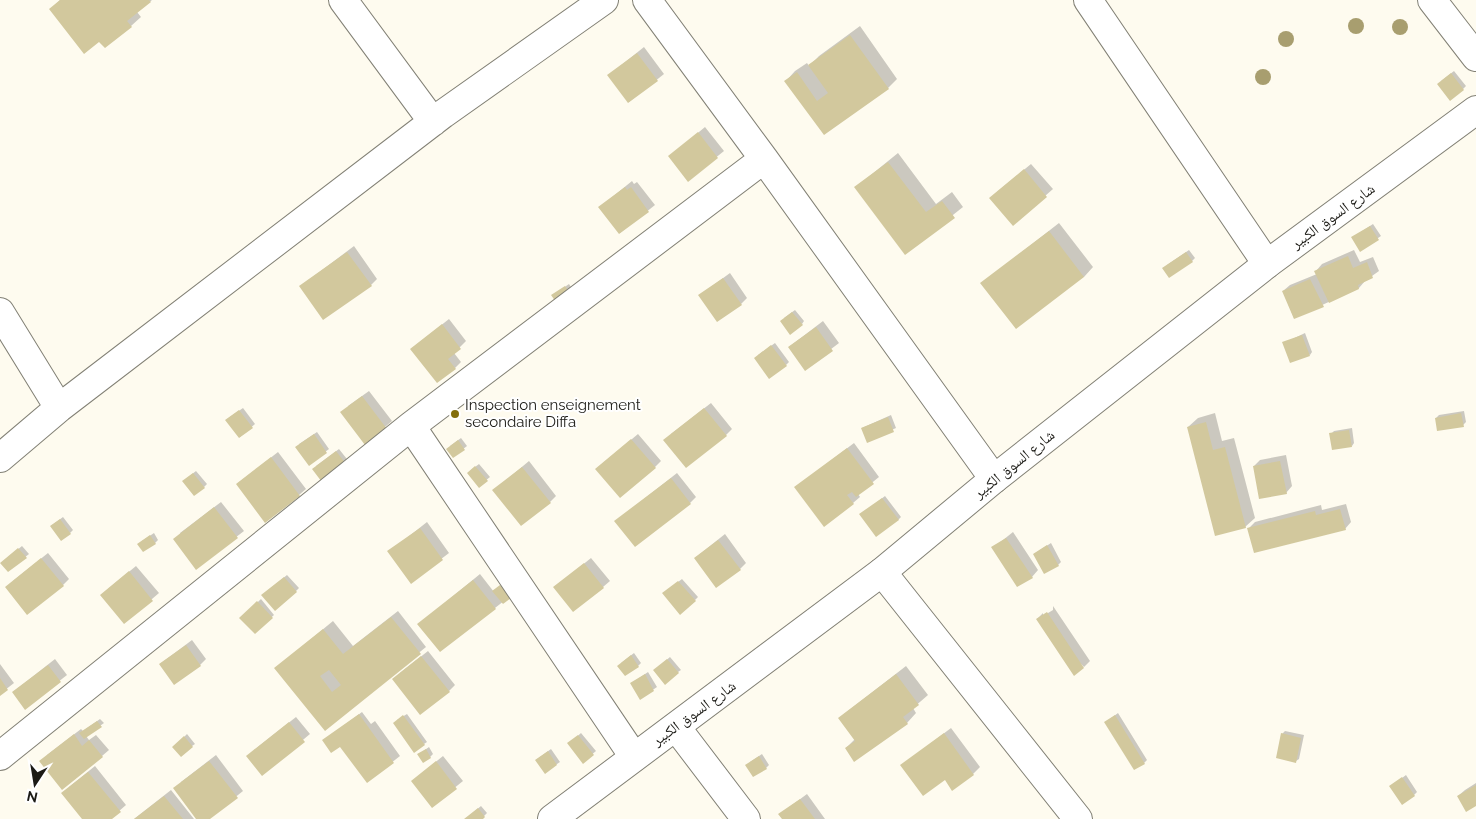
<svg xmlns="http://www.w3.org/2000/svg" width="1476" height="819" font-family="Raleway,'Noto Naskh Arabic',sans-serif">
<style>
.shadow{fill:#0003}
.building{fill:#d2c89d;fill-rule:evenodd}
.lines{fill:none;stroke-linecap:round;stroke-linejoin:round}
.street-casing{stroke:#828075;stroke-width:30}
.secondary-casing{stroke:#828075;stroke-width:30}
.street{stroke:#fff;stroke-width:28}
.secondary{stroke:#fff;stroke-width:28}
.tree{fill:#a89e6f}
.poi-dot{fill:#836e0d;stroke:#fff;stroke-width:2}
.labels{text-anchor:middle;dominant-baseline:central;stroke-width:4;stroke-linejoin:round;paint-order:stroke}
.street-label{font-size:15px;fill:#1c1b16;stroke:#fff}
.poi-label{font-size:15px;fill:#1c1b16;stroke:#fff;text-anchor:start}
</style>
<rect width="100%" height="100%" fill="#fefbef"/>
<!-- shadow -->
<path class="shadow" d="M60,0H152L137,12L141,17L131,26L100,40L51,9Z
M860,26L897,79L888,88L824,134L786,81L795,71L807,63L809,66L819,56Z
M644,47L664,74L629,102L609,75Z
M1454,71L1466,86L1463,89L1441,81Z
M705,127L724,151L688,180L670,156Z
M898,153L936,204L952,192L963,207L905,253L856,187Z
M1031,164L1053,189L1013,224L997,192Z
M632,181L634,184L637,182L655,205L620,233L600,207Z
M1059,223L1093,267L1084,277L982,283Z
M1373,224L1381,236L1360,250L1353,237Z
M354,246L377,279L371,285L301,286Z
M1189,250L1195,258L1192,261L1167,265Z
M1354,250L1360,262L1373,257L1379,271L1365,281L1359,288L1294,318L1283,291L1290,285L1317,274L1316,271L1322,264Z
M730,273L747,298L741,304L700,295Z
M569,284L576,295L556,293Z
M795,310L804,321L802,324L784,318Z
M449,319L466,341L454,353L461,362L455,368L411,349Z
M823,321L839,343L805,369L789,347Z
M1305,333L1312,352L1310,355L1284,343Z
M775,343L789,362L786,365L758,355Z
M369,391L392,421L366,443L348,406Z
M711,403L732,429L726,435L671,434Z
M243,408L255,424L240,437L230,417Z
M1464,411L1466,422L1463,425L1436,418L1439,415Z
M1215,413L1222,441L1234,438L1255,518L1245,527L1188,427L1198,418Z
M891,415L896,428L867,441L862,428Z
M1352,428L1354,443L1352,446L1331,434L1334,431Z
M317,432L329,449L309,464L299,444Z
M638,434L661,461L655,467L596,469Z
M461,438L467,446L453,457L450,446Z
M854,443L879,477L858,494L860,497L853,503L796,487Z
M339,449L354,468L316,466Z
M278,452L306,489L299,495L237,484Z
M1286,455L1292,486L1286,493L1254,466L1260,460Z
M529,461L556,496L550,502L494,490Z
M479,464L490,477L479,486L471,470Z
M196,471L207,484L204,487L187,478Z
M677,473L696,497L690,503L616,521Z
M885,496L901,517L898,520L864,512Z
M221,502L244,531L196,568L180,533Z
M1346,504L1351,522L1345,529L1249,528L1255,522L1321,505L1322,510Z
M63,517L73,530L70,533L51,526Z
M427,522L449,553L411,582L389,552Z
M1013,532L1038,570L1032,577L993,548Z
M154,533L158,540L155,543L142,541Z
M725,534L746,563L740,569L695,558Z
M1051,543L1061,562L1058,565L1034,554Z
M22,546L29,554L8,571L5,560Z
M48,553L69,579L63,585L13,581Z
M591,558L610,581L603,587H555Z
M136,566L159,593L124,623L108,589Z
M480,574L494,592L503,583L513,594L440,651L419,624Z
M287,575L299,588L296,591L266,592Z
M682,579L698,597L695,600L666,591Z
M261,599L274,615L255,632L241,618Z
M1053,606L1090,661L1084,667L1037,619L1043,613V616L1053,610Z
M398,611L426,647L325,729L276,668L333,621L353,646Z
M192,640L206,659L200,665L160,664Z
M428,651L455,685L449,691L400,673Z
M634,653L641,663L638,666L621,663Z
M670,657L681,670L678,672L657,668Z
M55,659L67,675L25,708L13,692Z
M0,664L14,683L0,694Z
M906,666L928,695L913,708L916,713L907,723L846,748L855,739L839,718Z
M648,672L657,687L641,698L632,683Z
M362,712L371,724L375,721L400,756L367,782L341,747L327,738Z
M1118,713L1147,760L1144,763L1106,722Z
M407,714L427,742L424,744L397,720Z
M296,717L310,734L262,774L254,750Z
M100,719L104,723L86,736L89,740L96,735L109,750L102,756L47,755L81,729L83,731Z
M951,728L980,767L973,774L952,789L945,778L902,765Z
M1285,731L1304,735L1299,759L1296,761L1282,734Z
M581,733L596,751L583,762L572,741Z
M187,734L195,744L192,746L174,747Z
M429,747L433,754L430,757L419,754Z
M551,749L560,762L545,772L536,760Z
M762,754L769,765L766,768L750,762Z
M216,755L243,791L208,819H198L181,782Z
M443,756L463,781L432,806L412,781Z
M95,766L126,805L110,819H83L69,787Z
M1406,775L1417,792L1414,795L1394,784Z
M1476,783V804L1458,796L1465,790Z
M171,790L194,819H134Z
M807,794L825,819H783L780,814Z
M481,806L487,813L481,819H465Z"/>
<!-- building -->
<path class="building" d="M60,0H149L151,2L127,21L132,27L105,48L99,42L84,54L49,9Z
M850,35L889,89L824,135L784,81L797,72L817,101L828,93L808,65Z
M637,53L658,81L628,103L607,75Z
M1451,73L1464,90L1450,101L1437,84Z
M698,132L718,158L688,182L668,156Z
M888,162L926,212L942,201L955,218L905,255L854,187Z
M1024,169L1047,197L1013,226L989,198Z
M625,187L627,190L631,187L649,212L619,234L598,207Z
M1370,226L1379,240L1360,252L1351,237Z
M1049,231L1084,277L1016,329L980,283Z
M347,252L372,286L323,320L299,286Z
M1186,252L1193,262L1169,278L1162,268Z
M1348,256L1353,268L1367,262L1373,278L1358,285L1359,289L1329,303L1314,271Z
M723,278L742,305L717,322L698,295Z
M1310,279L1324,307L1294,319L1282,291Z
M565,286L574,299L560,308L551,295Z
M792,312L803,325L790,335L780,321Z
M442,324L461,349L448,359L456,369L437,383L410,349Z
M816,327L833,351L805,371L788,347Z
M1302,335L1310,356L1290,363L1282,342Z
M771,345L787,366L769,379L754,358Z
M362,396L387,429L365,445L340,412Z
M704,408L727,436L686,468L663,440Z
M239,410L253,428L239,438L225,420Z
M1461,413L1464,427L1437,431L1435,418Z
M888,417L894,432L867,443L861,428Z
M1206,422L1213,450L1225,447L1246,528L1215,536L1187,427Z
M1349,430L1352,447L1332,450L1329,433Z
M314,434L327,453L309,466L295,447Z
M631,439L656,468L620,498L595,469Z
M458,440L465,450L453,458L446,449Z
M847,448L874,484L856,497L852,492L847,495L854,504L824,527L794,487Z
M336,451L352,472L328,490L312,469Z
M271,457L300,496L265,523L236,484Z
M1280,461L1287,494L1259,499L1253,466Z
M475,466L488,481L479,488L467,473Z
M522,467L551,503L521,526L492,490Z
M193,473L205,488L194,496L182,481Z
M671,478L691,504L635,547L614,521Z
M882,498L899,520L876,537L859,514Z
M214,507L238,538L196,570L173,539Z
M1340,509L1346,530L1254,553L1247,528L1315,511L1316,515Z
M60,519L71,534L61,541L50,526Z
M420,528L443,560L411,584L387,551Z
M150,535L156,544L143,552L137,544Z
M1006,538L1033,578L1017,587L991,547Z
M718,540L741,570L716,588L694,558Z
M1047,545L1059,566L1044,574L1033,554Z
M18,548L27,558L8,572L0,563Z
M41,558L64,586L27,615L5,587Z
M584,563L604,588L573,612L553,587Z
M129,571L153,601L124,624L100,595Z
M284,577L297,592L275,611L261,595Z
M473,580L496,609L440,652L417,624Z
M678,581L696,601L680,615L662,593Z
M500,585L511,598L503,604L492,591Z
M257,601L273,618L255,634L239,618Z
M1047,612L1084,668L1074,676L1036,619Z
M391,617L421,654L325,731L274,668L323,629L343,654ZM329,670L341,685L332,692L320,676Z
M186,645L201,666L174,685L159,664Z
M631,655L639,667L625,676L617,666Z
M421,656L450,692L420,715L392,679Z
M667,659L679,673L665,685L653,670Z
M48,665L61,682L25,710L12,692Z
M645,674L654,691L640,700L630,683Z
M896,674L919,705L903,717L908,724L854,762L845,748L855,741L838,718Z
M0,678L8,690L0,696Z
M359,714L394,763L367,783L340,747L331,753L322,740Z
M403,715L425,745L414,753L393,723Z
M1115,715L1145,764L1134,770L1104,722Z
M97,721L102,727L84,739L79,733Z
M289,722L305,742L262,776L246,756Z
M944,733L974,775L952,791L945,780L923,796L900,765Z
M1281,733L1301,738L1296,763L1276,758Z
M74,734L82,746L89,740L103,757L62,790L39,761Z
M578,735L594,755L583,764L567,743Z
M184,736L193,747L181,757L172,747Z
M426,749L431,758L423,763L417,754Z
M548,751L557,765L545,774L535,760Z
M759,756L767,769L753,777L745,765Z
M209,761L238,798L210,819H196L173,788Z
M436,761L457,789L432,808L411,781Z
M88,772L121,812L112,819H82L61,793Z
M1402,777L1415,796L1402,805L1389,786Z
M1476,785V806L1466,812L1457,796Z
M164,796L183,819H134Z
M800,799L815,819H782L778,814Z
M478,808L485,817L483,819H464Z"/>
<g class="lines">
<!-- street casing -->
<g class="street-casing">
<path id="street" d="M343,0L433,122
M647,0L764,159L994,479
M1088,0L1267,264
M1432,0L1476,57
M0,312L59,408
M411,426L634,757
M0,458L59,408L443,114L604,0
M882,572L1078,819
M676,727L746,819
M0,756L411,426L764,159"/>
</g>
<!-- secondary casing -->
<g class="secondary-casing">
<path id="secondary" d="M552,819L882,572L994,479L1267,264L1476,110"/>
</g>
<!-- street -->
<use href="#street" class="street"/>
<!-- secondary -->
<use href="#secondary" class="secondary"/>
</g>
<!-- trees -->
<g class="tree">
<circle cx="1356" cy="26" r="8"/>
<circle cx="1400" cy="27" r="8"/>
<circle cx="1286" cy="39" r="8"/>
<circle cx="1263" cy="77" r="8"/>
</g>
<!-- markers -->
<circle class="poi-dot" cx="455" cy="414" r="5"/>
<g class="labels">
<!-- street labels -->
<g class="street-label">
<text transform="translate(1333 216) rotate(-36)">شارع السوق الكبير</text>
<text transform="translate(1014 464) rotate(-39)">شارع السوق الكبير</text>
<text transform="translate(694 713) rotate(-36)">شارع السوق الكبير</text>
</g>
<!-- poi labels -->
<g class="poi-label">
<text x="465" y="405">Inspection enseignement<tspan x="465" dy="17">secondaire Diffa</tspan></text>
</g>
</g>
<!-- north arrow -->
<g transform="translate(35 784) rotate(192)" stroke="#ffffff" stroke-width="4" paint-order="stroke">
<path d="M0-4L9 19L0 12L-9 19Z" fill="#1c1b16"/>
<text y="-8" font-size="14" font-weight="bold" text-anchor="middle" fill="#1c1b16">N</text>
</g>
</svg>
